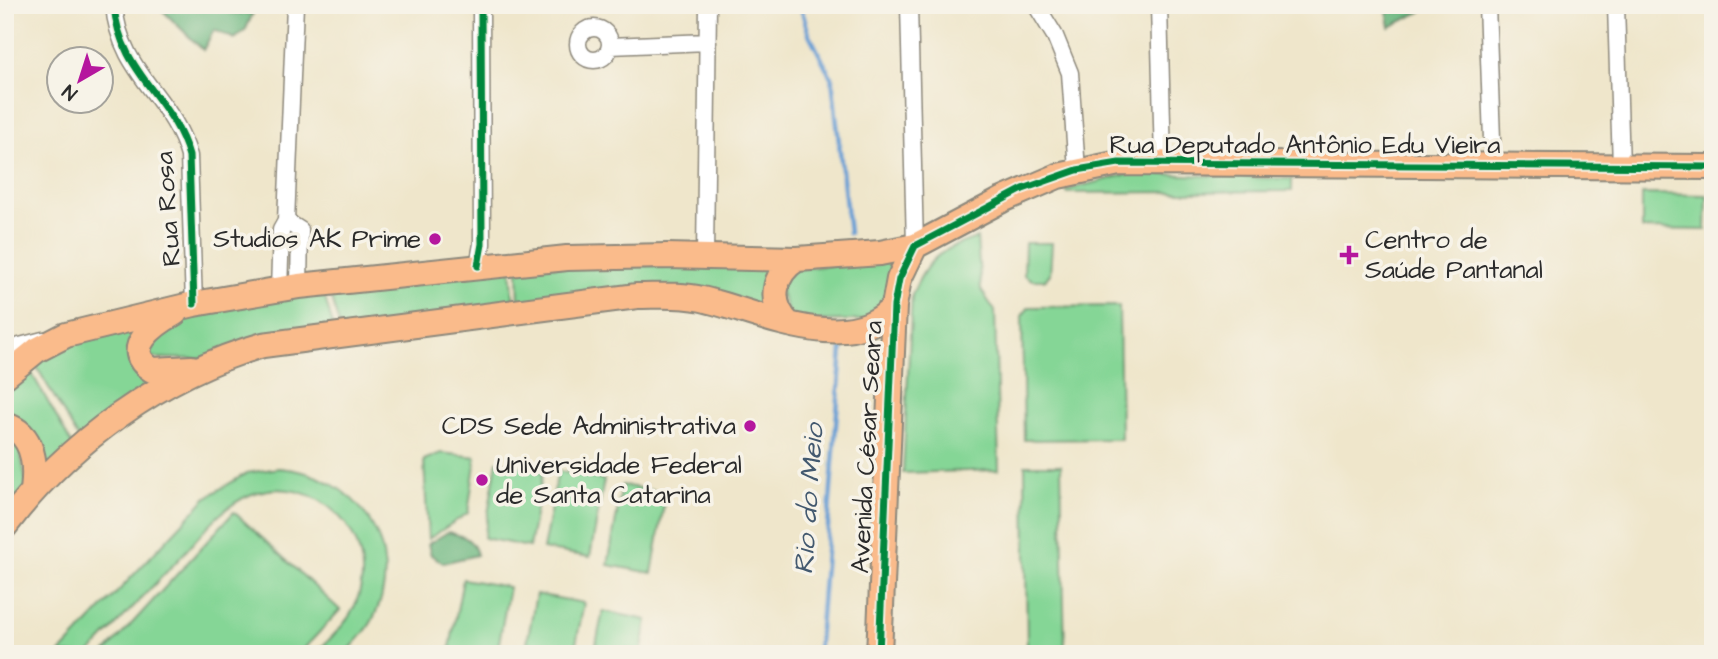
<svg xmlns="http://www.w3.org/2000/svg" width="1718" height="659" font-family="'Architects Daughter',sans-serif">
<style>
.green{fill:#85d696;stroke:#588060;stroke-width:2}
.forest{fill:#6cb77f;stroke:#4c7155;stroke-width:2}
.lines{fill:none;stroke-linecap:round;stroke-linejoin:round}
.stream{stroke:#669ed4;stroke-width:4.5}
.minor-casing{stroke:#8d887b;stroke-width:19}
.primary-casing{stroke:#8d887b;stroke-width:28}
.minor{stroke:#fff;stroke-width:16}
.primary{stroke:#fabb8b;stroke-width:24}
.cycleway-casing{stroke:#f7f3e8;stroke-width:11}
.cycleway{stroke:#00873e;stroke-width:7}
.poi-dot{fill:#b5179e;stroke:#f7f3e8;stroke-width:2.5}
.labels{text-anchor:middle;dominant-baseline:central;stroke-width:7;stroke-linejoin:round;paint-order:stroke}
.street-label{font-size:26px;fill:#2b2b2b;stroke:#f7f3e8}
.poi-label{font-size:26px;fill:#2b2b2b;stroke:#f7f3e8;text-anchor:end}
.water-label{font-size:28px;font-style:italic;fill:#43596f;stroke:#f7f3e8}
</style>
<rect width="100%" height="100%" fill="#f7f3e8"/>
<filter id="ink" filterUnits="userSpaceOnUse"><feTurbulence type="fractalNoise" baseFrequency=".0143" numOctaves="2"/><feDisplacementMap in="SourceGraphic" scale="14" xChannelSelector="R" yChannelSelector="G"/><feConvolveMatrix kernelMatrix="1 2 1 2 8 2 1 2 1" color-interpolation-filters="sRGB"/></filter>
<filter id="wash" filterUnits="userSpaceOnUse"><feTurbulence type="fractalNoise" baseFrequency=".00686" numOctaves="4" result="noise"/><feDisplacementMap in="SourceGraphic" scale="28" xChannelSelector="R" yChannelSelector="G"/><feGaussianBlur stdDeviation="1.57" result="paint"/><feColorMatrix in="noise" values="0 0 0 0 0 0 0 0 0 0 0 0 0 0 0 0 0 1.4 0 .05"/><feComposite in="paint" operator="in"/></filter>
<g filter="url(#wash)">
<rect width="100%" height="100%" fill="#efe6cb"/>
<!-- green -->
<path class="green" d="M1132,173L1292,179V191L1067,193L1066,190Z
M1642,194L1707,195L1706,230L1642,229Z
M977,238L981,290L995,311L999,470L903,473L912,295C927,259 940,249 977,238Z
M1025,243H1052L1050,274L1045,280H1032L1024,275Z
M883,259L890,266L896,283L873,320L791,321L779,286L788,270Z
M784,265L778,317L705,295L519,309L518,266Z
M511,266L514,309L341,332L328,287Z
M322,287L335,333L201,359L146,358L148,337L190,311Z
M1119,306L1121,439L1024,440L1022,316L1029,307Z
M138,331L157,376L80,441L32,359L71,339Z
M26,363L74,448L38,480L5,421V383Z
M5,429L17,437L27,485L5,517Z
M441,453L476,457L468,513L428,539L424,460Z
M497,461L543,472L529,547L484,538Z
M1025,465H1061L1065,654H1027Z
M279,468C355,473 411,548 372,621C365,634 355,643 345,654H315C331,637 350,622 357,600C381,536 316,471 252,494C221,506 199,537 177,561C147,592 118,623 89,654H59L207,497L247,473Z
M558,471L604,480L590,557L543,549Z
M622,485L666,493L652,573L608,565Z
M234,512L340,610L299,654H104Z
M463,579L509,587L497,654L449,653Z
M536,594L584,603L574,654H525Z
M603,611L647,620L641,654H594Z"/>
<!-- forest -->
<path class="forest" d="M157,5H231V13H253L246,29L235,39L214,30L203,50Z
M1386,5H1434L1390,27Z
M448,532C463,536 473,538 477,555L443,563L431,555L428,544Z"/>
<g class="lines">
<!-- stream -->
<path class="stream" d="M800,5L809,34L832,79L849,233
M818,654L842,348"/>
</g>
</g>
<g filter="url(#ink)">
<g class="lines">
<!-- minor casing -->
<g class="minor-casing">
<path id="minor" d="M114,5C119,73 173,97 189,156L194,304
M909,5L915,246
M1036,5L1055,36L1070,73L1077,170
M1159,5L1163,162
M1487,5L1493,166
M1616,5L1621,167
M578 44a16 16 0 1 1 32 0a16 16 0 1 1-32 0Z
M610,46L708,42
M286,221L300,230L299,286
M705,256L708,5
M478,266L482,244L481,5
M279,290L281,230L286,221L295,5
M5,355L20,346L43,340"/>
</g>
<!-- primary casing -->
<g class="primary-casing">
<path id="primary" d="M175,313C155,324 119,349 152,370L192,368
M789,324C768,303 772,275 797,259
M5,376L37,350L66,335L194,304L299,286L567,258L667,256L797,259L880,253L915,246L1002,200L1058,176L1119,163L1713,167
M5,425C35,433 36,467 33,491
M5,526C67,443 163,373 263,345L637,296C659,296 681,294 702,299C756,311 850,359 894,306
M879,654L894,306L899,279L915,246"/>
</g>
<!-- minor -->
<use href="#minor" class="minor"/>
<!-- primary -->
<use href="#primary" class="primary"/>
<!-- cycleway casing -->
<g class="cycleway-casing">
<path id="cycleway" d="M114,5C119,73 173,97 189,156L194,304
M478,266L482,244L481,5
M879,654L894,306L899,279L915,246L1023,189L1077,170L1119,163L1713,167"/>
</g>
<!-- cycleway -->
<use href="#cycleway" class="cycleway"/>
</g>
</g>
<!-- markers -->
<g class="poi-dot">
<circle cx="435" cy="239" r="7"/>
<path d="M1345.5 244.5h7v7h7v7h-7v7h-7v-7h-7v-7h7z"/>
<circle cx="750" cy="426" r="7"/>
<circle cx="482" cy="480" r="7"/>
</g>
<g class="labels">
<!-- street labels -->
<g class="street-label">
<text x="1305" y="145">Rua Deputado Antônio Edu Vieira</text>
<text transform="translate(168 209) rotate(-94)">Rua Rosa</text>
<text transform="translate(867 447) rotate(-87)">Avenida César Seara</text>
</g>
<!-- poi labels -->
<g class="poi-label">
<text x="421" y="239">Studios AK Prime</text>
<text x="1365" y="240" text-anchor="start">Centro de<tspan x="1365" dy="30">Saúde Pantanal</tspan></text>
<text x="736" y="426">CDS Sede Administrativa</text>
<text x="496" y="465" text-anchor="start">Universidade Federal<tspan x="496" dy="30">de Santa Catarina</tspan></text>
</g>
<!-- water labels -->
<g class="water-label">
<text transform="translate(809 499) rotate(-86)">Rio do Meio</text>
</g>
</g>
<!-- margin -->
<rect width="1718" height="659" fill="none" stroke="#f7f3e8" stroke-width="28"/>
<!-- north arrow -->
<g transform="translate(80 80) rotate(219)"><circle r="33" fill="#f7f3e8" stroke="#a5a39c" stroke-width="2"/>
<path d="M0-5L12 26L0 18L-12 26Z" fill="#b5179e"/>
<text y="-10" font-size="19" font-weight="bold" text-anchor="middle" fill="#2b2b2b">N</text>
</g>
</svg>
